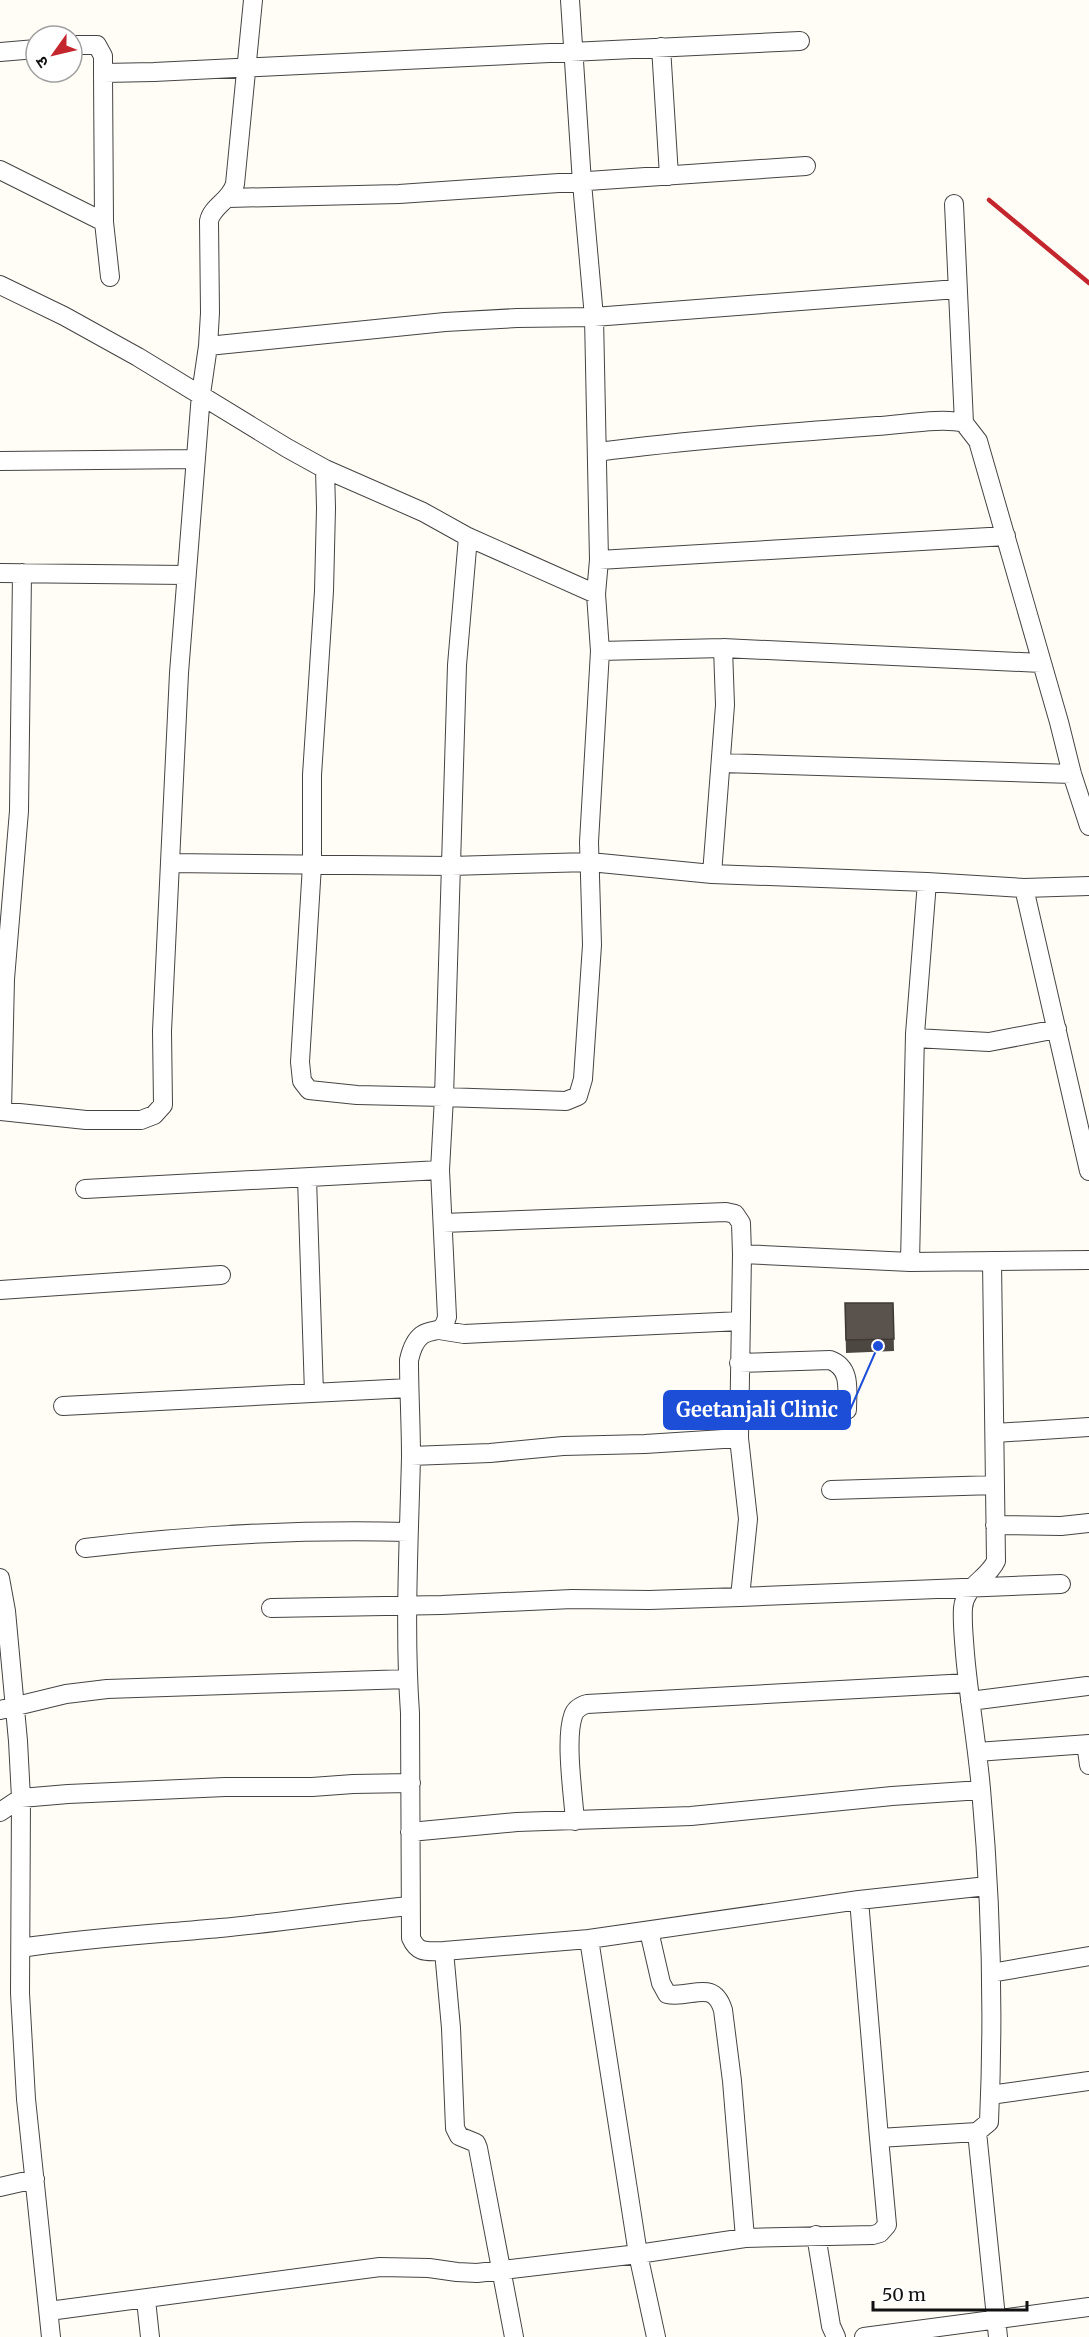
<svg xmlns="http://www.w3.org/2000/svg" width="1089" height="2337" font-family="Merriweather,'Noto Sans Devanagari',serif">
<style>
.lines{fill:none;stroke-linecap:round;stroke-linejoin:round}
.minor-casing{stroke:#444;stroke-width:20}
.minor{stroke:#fff;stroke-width:18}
.rail{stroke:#c4262e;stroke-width:4.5}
.wall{fill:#4d4742}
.building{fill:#5a524d;stroke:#3f3936;stroke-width:1.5}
.leader{fill:none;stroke:#1d4ed8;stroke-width:2}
.callout-dot{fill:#1d4ed8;stroke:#fff;stroke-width:2}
.callout{fill:#1d4ed8;stroke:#1d4ed8;stroke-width:2}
.callout-label{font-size:20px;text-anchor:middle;font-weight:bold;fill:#fff}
</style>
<rect width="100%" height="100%" fill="#fffdf5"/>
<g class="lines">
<!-- minor casing -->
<g class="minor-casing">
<path id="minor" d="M72,45H97L103,56V73L154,72L800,41
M661,47L669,176
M0,52L36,49
M103,73L104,222L110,277
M0,170L104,222
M228,198L399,194L806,166
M954,204L964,423
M0,285L64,316L138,357L287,448L325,469L423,512L468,537L596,594
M208,346L445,322L517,318L594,317L957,289
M597,452C690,440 783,433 877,426C900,425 943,417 964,423L978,441L1059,722L1072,774L1089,826
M0,461L195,459
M325,469L326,508L324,591L312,775V865L300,1062L302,1081L309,1090L357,1095L444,1097L457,665L468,537
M599,560L1006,536
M0,573L186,575
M600,651L723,648L1041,663
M721,763L1072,774
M170,863L451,866L590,862L712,874L927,882
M712,874L725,705L723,648
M1024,888L1089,1171
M915,1038L989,1042L1057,1029
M0,1111L86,1120H141L154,1115L163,1105L162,1031L179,673L201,394L208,346L210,313L209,221C212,206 230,201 235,184L253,0
M2,1111L5,979L19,811L22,573
M307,1178L314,1393
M85,1189L440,1170
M443,1223L726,1212L735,1214L741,1223L742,1254
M910,1262L915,1034L927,882L1024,888L1089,886
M0,1290L221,1275
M439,1330L464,1334L741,1321
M739,1363L830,1360C852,1368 847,1391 847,1410
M63,1406L409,1388
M995,1433L1089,1427
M411,1456L490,1453L563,1446L645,1444L739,1438L742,1254L910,1262L1089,1260
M831,1490L995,1485
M995,1525L1061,1526L1089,1523
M85,1548C194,1535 298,1529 408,1532
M0,1578L6,1611L18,1741L21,1798L20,1993L26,2099L51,2337
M740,1597L1061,1584
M271,1608L442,1605L572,1599L649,1600L740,1597L748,1519L739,1438
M970,1701L1087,1686
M0,1710L66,1694L107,1689L408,1679
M1089,1746L1087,1750L1089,1765
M977,1752L1089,1744
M0,1812L21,1798L68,1794L225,1787H312L353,1784L411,1783
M575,1821C573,1794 565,1739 573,1716C575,1709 580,1706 587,1704L968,1683
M410,1832L517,1822L691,1816L892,1796L981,1790
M859,1900L879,2138
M649,1931L661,1983L667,1994C691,1999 713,1978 723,2010L732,2081L745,2238
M589,1939L638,2254L656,2337
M21,1948C87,1938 154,1934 220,1928C284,1922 347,1912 410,1906
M444,1951L589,1939L859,1900L987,1886
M991,1973L1089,1956
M990,2095L1089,2081
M977,2132L998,2337
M0,2187L35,2179
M816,2235L831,2326L836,2337
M146,2300L150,2337
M49,2311L380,2267L429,2268L457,2272L477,2273L638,2254L745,2238L873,2235L880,2233L887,2225L879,2138L977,2132L989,2122C994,2011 991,1899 981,1789C977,1744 969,1699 965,1654C964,1639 962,1623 963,1608C965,1585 987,1580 996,1561L992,1261
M514,2337L478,2148L476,2143L459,2136L455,2128L451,2028L444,1951C427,1951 418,1954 411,1938L410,1713C404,1628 409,1542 411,1457C411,1425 409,1392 409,1360C411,1351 414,1341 422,1335C434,1327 442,1336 447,1317L440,1170L444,1097L566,1101L578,1096L583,1079L592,945L589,842L600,651L596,594L599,560L594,317L582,183L570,0
M864,2337L1089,2307"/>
</g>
<!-- minor -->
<use href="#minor" class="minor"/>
<!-- rail -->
<path class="rail" d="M989,200L1089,283"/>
</g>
<!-- wall -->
<path class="wall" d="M845,1303H893L894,1351L846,1353Z"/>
<!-- building -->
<path class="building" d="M845,1303H893L894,1339L846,1340Z"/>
<!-- callouts -->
<path class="leader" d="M878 1346L850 1410"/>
<circle class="callout-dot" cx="878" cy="1346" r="6"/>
<rect class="callout" x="664" y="1391" width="186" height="38" rx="6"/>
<g class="callout-label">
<text x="757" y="1417">Geetanjali Clinic</text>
</g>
<!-- north arrow -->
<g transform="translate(54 54) rotate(236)"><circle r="28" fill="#ffffff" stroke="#a0a0a0" stroke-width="1.5"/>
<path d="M0-4.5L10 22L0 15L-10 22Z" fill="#c4262e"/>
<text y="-9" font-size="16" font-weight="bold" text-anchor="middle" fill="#111111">उ</text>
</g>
<!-- scale -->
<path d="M873 2301v9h154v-9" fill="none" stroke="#111111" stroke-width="3"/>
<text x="882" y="2301" font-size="18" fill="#111111" stroke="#ffffff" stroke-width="4.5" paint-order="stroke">50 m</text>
</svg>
